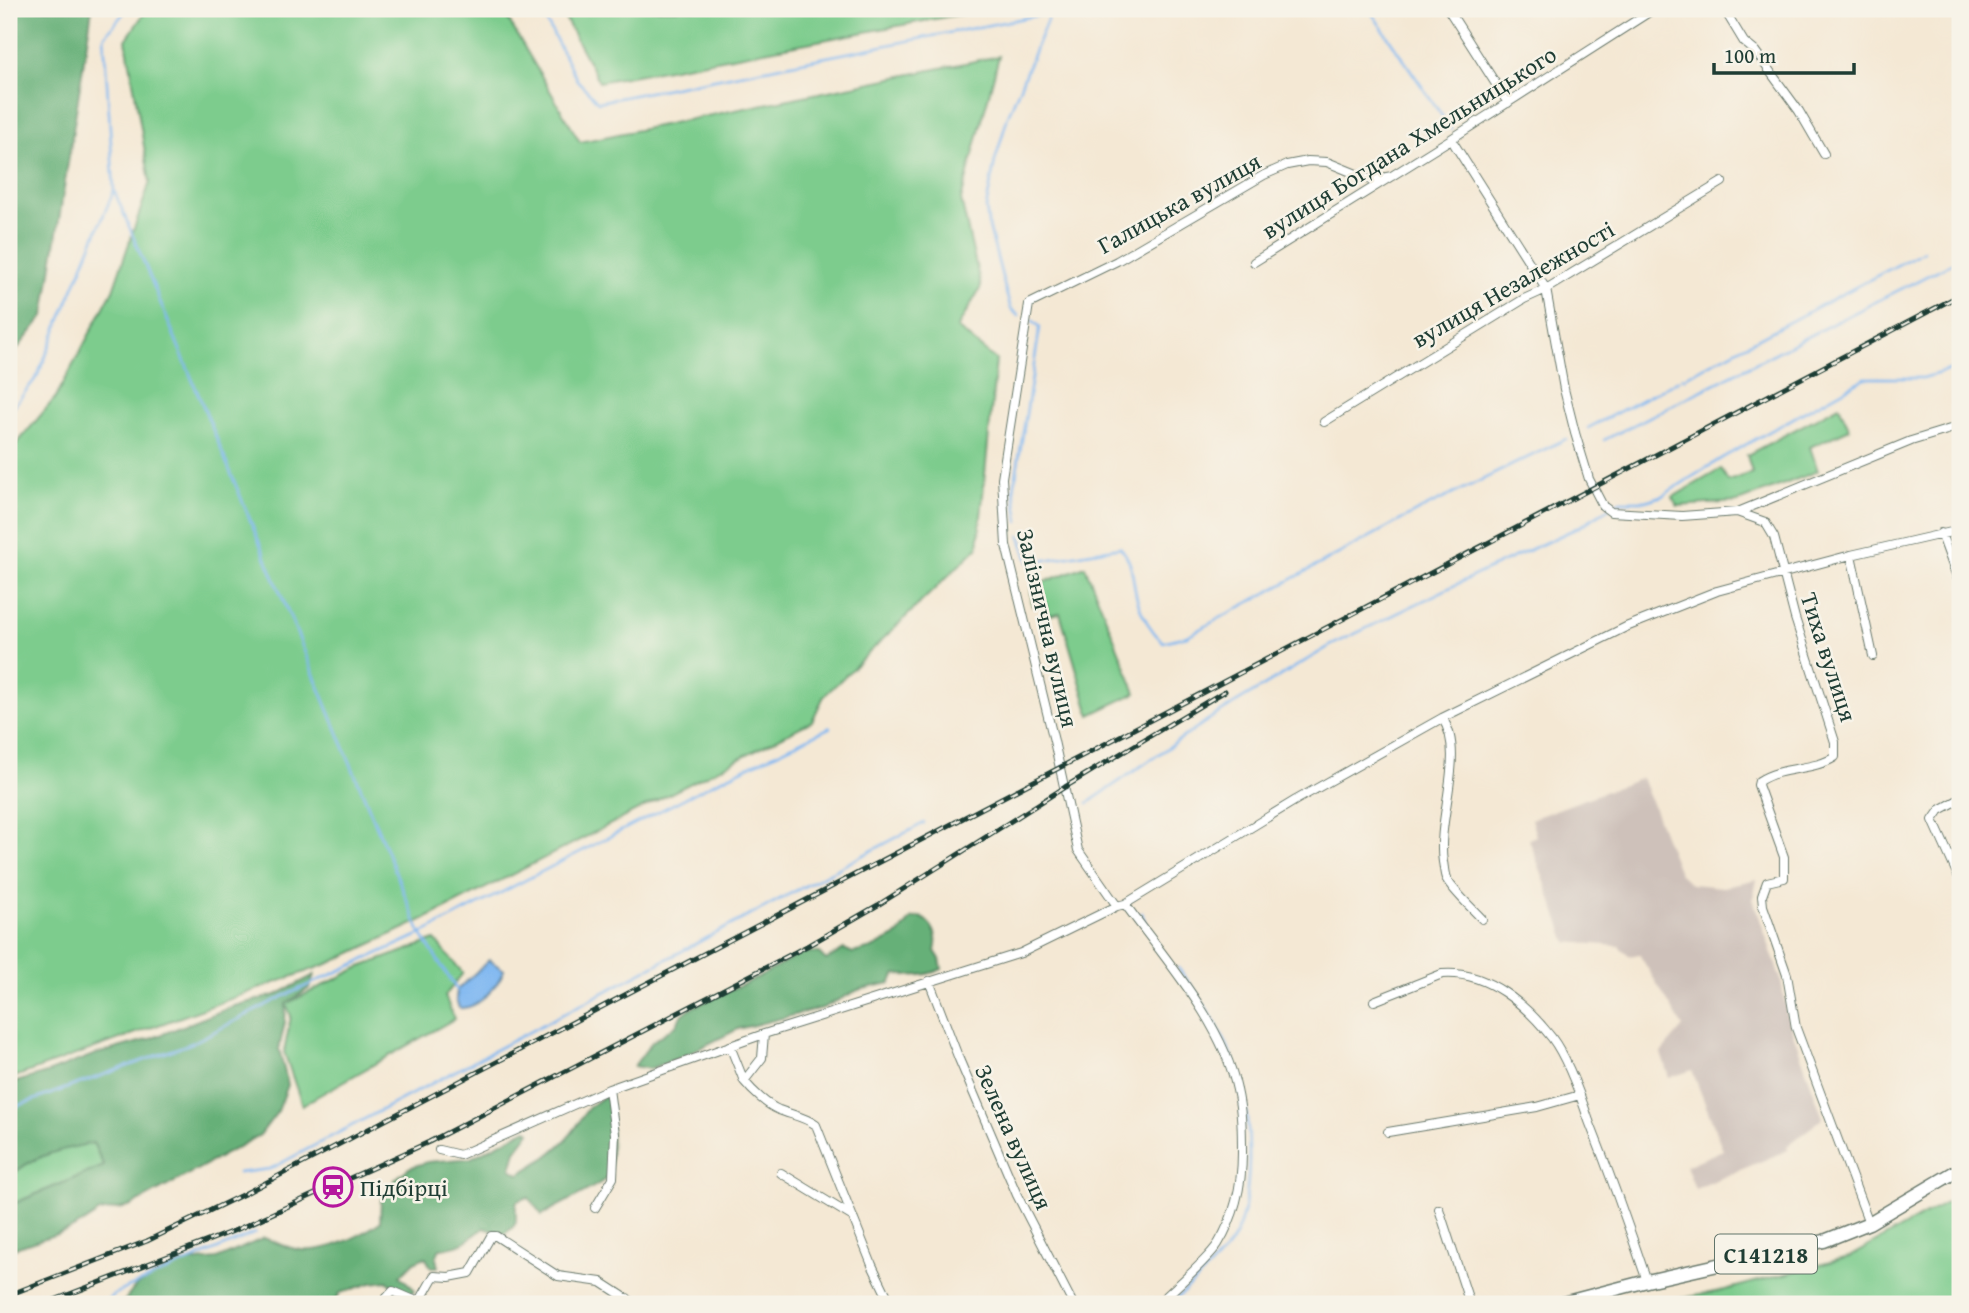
<svg xmlns="http://www.w3.org/2000/svg" width="1969" height="1313" font-family="'Gentium Book Plus',serif">
<style>
.industrial{fill:#cec1ba}
.green{fill:#7dcc8d;stroke:#4e8460;stroke-width:2}
.forest{fill:#66b078;stroke:#427656;stroke-width:2}
.water{fill:#80b8f1;stroke:#507a92;stroke-width:2}
.lines{fill:none;stroke-linecap:round;stroke-linejoin:round}
.stream{stroke:#80b8f1;stroke-width:2.5}
.minor-casing{stroke:#6a796c;stroke-width:10}
.primary-casing{stroke:#6a796c;stroke-width:15}
.minor{stroke:#fff;stroke-width:8}
.primary{stroke:#fff;stroke-width:12}
.rail-casing{stroke:#1f3d34;stroke-width:5}
.rail{stroke:#f7f3e8;stroke-width:2.5;stroke-dasharray:8;stroke-linecap:butt}
.labels{text-anchor:middle;dominant-baseline:central;stroke-width:5;stroke-linejoin:round;paint-order:stroke}
.shield{fill:#f7f3e8;stroke:#60746a;stroke-width:2}
.shield-label{font-size:23px;font-weight:bold;fill:#1f3d34}
.street-label{font-size:24px;fill:#1f3d34;stroke:#f7f3e8}
.poi-label{font-size:24px;fill:#1f3d34;stroke:#f7f3e8;text-anchor:start}
</style>
<rect width="100%" height="100%" fill="#f7f3e8"/>
<filter id="ink" filterUnits="userSpaceOnUse"><feTurbulence type="fractalNoise" baseFrequency=".0143" numOctaves="2"/><feDisplacementMap in="SourceGraphic" scale="14" xChannelSelector="R" yChannelSelector="G"/><feConvolveMatrix kernelMatrix="1 2 1 2 8 2 1 2 1" color-interpolation-filters="sRGB"/></filter>
<filter id="wash" filterUnits="userSpaceOnUse"><feTurbulence type="fractalNoise" baseFrequency=".00686" numOctaves="4" result="noise"/><feDisplacementMap in="SourceGraphic" scale="28" xChannelSelector="R" yChannelSelector="G"/><feGaussianBlur stdDeviation="1.57" result="paint"/><feColorMatrix in="noise" values="0 0 0 0 0 0 0 0 0 0 0 0 0 0 0 0 0 1.4 0 .05"/><feComposite in="paint" operator="in"/></filter>
<g filter="url(#wash)">
<rect width="100%" height="100%" fill="#f4e8d4"/>
<!-- industrial -->
<path class="industrial" d="M1642,778L1679,873L1691,884L1723,887L1757,879L1753,899L1781,980L1787,1016L1823,1118L1787,1146L1788,1150L1695,1189L1686,1166L1723,1150L1692,1070L1669,1078L1661,1053L1683,1027L1639,954L1629,956L1619,946L1567,942L1529,839L1536,836L1531,819Z"/>
<!-- green -->
<path class="green" d="M147,9H502L580,142L999,56L961,200L981,287L957,328L996,360L978,547L824,696L812,721L433,915L330,963L9,1079V453L56,397L113,290L150,182L126,40Z
M560,9H988L599,82Z
M1839,406L1850,429L1810,447L1818,471L1738,502L1677,506L1673,497L1721,469L1728,481L1752,473L1747,455Z
M1085,566L1136,693L1090,715L1060,613L1049,615L1046,603L1032,606L1031,587Z
M435,940L463,973L445,996L454,1019L302,1105L284,1052L291,1016L286,1004L358,968Z
M93,1143L104,1166L12,1204L9,1198V1178C31,1155 63,1149 93,1143Z
M1960,1195V1304H1655L1725,1290L1849,1257Z"/>
<!-- forest -->
<path class="forest" d="M9,9H92L44,316L9,359Z
M921,917C934,925 939,936 935,951L940,959L942,969C927,976 912,977 896,974L890,983L858,990L823,1008L738,1029L686,1055L649,1069L634,1066L652,1042L676,1025L681,1016L689,1009L757,978L800,954L809,952L819,953L826,960L844,949L853,953L872,948L899,934L911,919Z
M314,975L309,988L286,1004L285,1022L279,1049L288,1085L278,1111L260,1135L129,1207L100,1212L83,1223L69,1230L9,1250V1198L13,1204L104,1166L93,1143C63,1149 31,1155 9,1178V1084L50,1072L93,1055L150,1039L234,1006L276,995Z
M608,1095C612,1123 613,1149 609,1177C588,1192 564,1202 542,1215L528,1197L517,1201C512,1219 524,1221 504,1234L484,1228C469,1239 460,1249 440,1248L436,1258L438,1267H431L425,1257L414,1262L400,1276L415,1290L409,1295L400,1292L387,1281L371,1283L340,1293L334,1304H122L136,1286L168,1268L187,1262L217,1259L264,1238C276,1242 289,1249 302,1250C328,1252 359,1237 380,1222L381,1199L390,1190L394,1180L409,1168L427,1162L471,1158L527,1129L530,1132L516,1151L511,1169L519,1174C538,1163 557,1151 571,1134C588,1113 580,1109 608,1095Z"/>
<!-- water -->
<path class="water" d="M489,960L504,970C497,987 478,1010 459,1008L456,999L457,990Z"/>
<g class="lines">
<!-- stream -->
<path class="stream" d="M540,9L577,80L598,102L1070,9
M1369,9L1451,129
M114,190L421,934L457,990
M1019,316L1011,309L1007,296L988,223L986,208L995,161L1008,116L1050,13
M9,412L37,377L114,190L104,37L127,9
M1588,428L1924,251
M1604,440L1960,259
M1019,522L1014,489L1040,327L1032,320
M1020,536L1029,563L1120,547C1134,562 1132,580 1137,599C1142,616 1150,630 1163,642L1187,636L1416,512L1566,439
M1088,803L1211,718L1330,646L1484,571L1579,527L1620,501H1645L1662,496L1722,458L1865,378H1923L1960,367
M1142,913L1146,927
M9,1109L192,1043L282,997L421,934L714,783L831,727
M238,1173L270,1169L924,823
M103,1304L118,1292L255,1233
M1171,1304C1186,1289 1220,1260 1231,1243C1246,1218 1248,1189 1249,1160C1250,1080 1227,1031 1178,968"/>
</g>
</g>
<g filter="url(#ink)">
<g class="lines">
<!-- minor casing -->
<g class="minor-casing">
<path id="minor" d="M1448,9L1508,103
M1724,9L1744,42L1755,51L1799,111L1824,154
M1451,139L1546,289L1564,389L1575,433L1589,479L1603,506L1611,512L1682,516L1737,512L1765,522L1774,537L1795,618L1835,742V757C1813,771 1782,766 1759,781L1758,785L1784,857V878L1767,882L1762,896L1763,906L1787,975L1796,1028L1869,1223
M1392,176L1371,180L1327,162L1308,161L1287,165L1264,175L1117,261L1029,304L1002,478L1006,545L1054,741L1078,850L1117,906L1125,904L1296,800L1442,718L1626,627L1717,591L1851,555L1960,530
M1254,262L1451,139L1654,9
M1324,422L1524,299L1546,289L1722,182
M1738,512L1911,441L1960,426
M1941,533L1960,585
M1851,555L1873,656
M1442,718C1467,752 1436,819 1443,862C1444,866 1444,873 1446,878C1452,890 1472,908 1482,919
M1960,799L1940,810L1933,820L1960,880
M1125,904C1165,959 1223,1023 1237,1090C1242,1111 1242,1132 1242,1153C1242,1186 1235,1216 1218,1244C1205,1263 1175,1287 1158,1304
M929,981L959,1059L1017,1195L1073,1304
M1374,1001L1442,974C1487,970 1527,1006 1552,1038C1567,1058 1581,1097 1589,1121C1610,1174 1629,1227 1647,1281
M764,1034L762,1058L744,1081C753,1092 767,1105 779,1110C792,1115 805,1117 816,1125L872,1265L891,1304
M730,1046L744,1081
M1388,1132L1537,1107L1580,1095
M439,1150L460,1155L609,1089L764,1034L1021,953L1117,906
M781,1173L853,1217
M595,1208L613,1178L615,1134L609,1089
M1439,1209L1470,1304
M381,1304L393,1291L414,1300L421,1299L434,1276L449,1277L470,1273L491,1236H496L558,1276L601,1282L635,1304
M602,1304L627,1298"/>
</g>
<!-- primary casing -->
<g class="primary-casing">
<path id="primary" d="M1559,1304L1647,1281L1824,1241L1869,1223L1960,1169"/>
</g>
<!-- minor -->
<use href="#minor" class="minor"/>
<!-- primary -->
<use href="#primary" class="primary"/>
<!-- rail casing -->
<g class="rail-casing">
<path id="rail" d="M9,1295L147,1241L244,1194C816,895 1389,596 1960,295
M44,1304L236,1230L429,1142L807,946L878,905L1065,787L1225,691"/>
</g>
<!-- rail -->
<use href="#rail" class="rail"/>
</g>
</g>
<!-- icons -->
<defs>
<g id="station-ring" transform="scale(2.0125)"><circle r="9.5" fill="#f7f3e8" stroke="#b5179e" stroke-width="1.5"/><path d="M-3-6H3Q5-6 5-4V2Q5 4 3 4L4.5 6H3L1.5 4h-3L-3 6H-4.5L-3 4Q-5 4-5 2V-4Q-5-6-3-6ZM-3.5-4v3h7v-3ZM-3.5 1v1.5H-2V1ZM2 1v1.5H3.5V1Z" fill="#b5179e"/></g>
</defs>
<g fill-rule="evenodd">
<use href="#station-ring" x="333" y="1187"/>
</g>
<g class="labels">
<!-- shield labels -->
<rect class="shield" x="1715" y="1234.5" width="102" height="39" rx="5"/>
<g class="shield-label">
<text x="1766" y="1254">С141218</text>
</g>
<!-- street labels -->
<g class="street-label">
<text transform="translate(1409 142) rotate(-32)">вулиця Богдана Хмельницького</text>
<text transform="translate(1179 203) rotate(-29)">Галицька вулиця</text>
<text transform="translate(1513 284) rotate(-30)">вулиця Незалежності</text>
<text transform="translate(1048 628) rotate(77)">Залізнична вулиця</text>
<text transform="translate(1829 657) rotate(72)">Тиха вулиця</text>
<text transform="translate(1014 1137) rotate(66)">Зелена вулиця</text>
</g>
<!-- poi labels -->
<g class="poi-label">
<text x="360" y="1187">Підбірці</text>
</g>
</g>
<!-- margin -->
<rect width="1969" height="1313" fill="none" stroke="#f7f3e8" stroke-width="35"/>
<!-- scale -->
<path d="M1714 63v10h140v-10" fill="none" stroke="#1f3d34" stroke-width="3.5"/>
<text x="1724" y="63" font-size="21" fill="#1f3d34" stroke="#f7f3e8" stroke-width="5" paint-order="stroke">100 m</text>
</svg>
